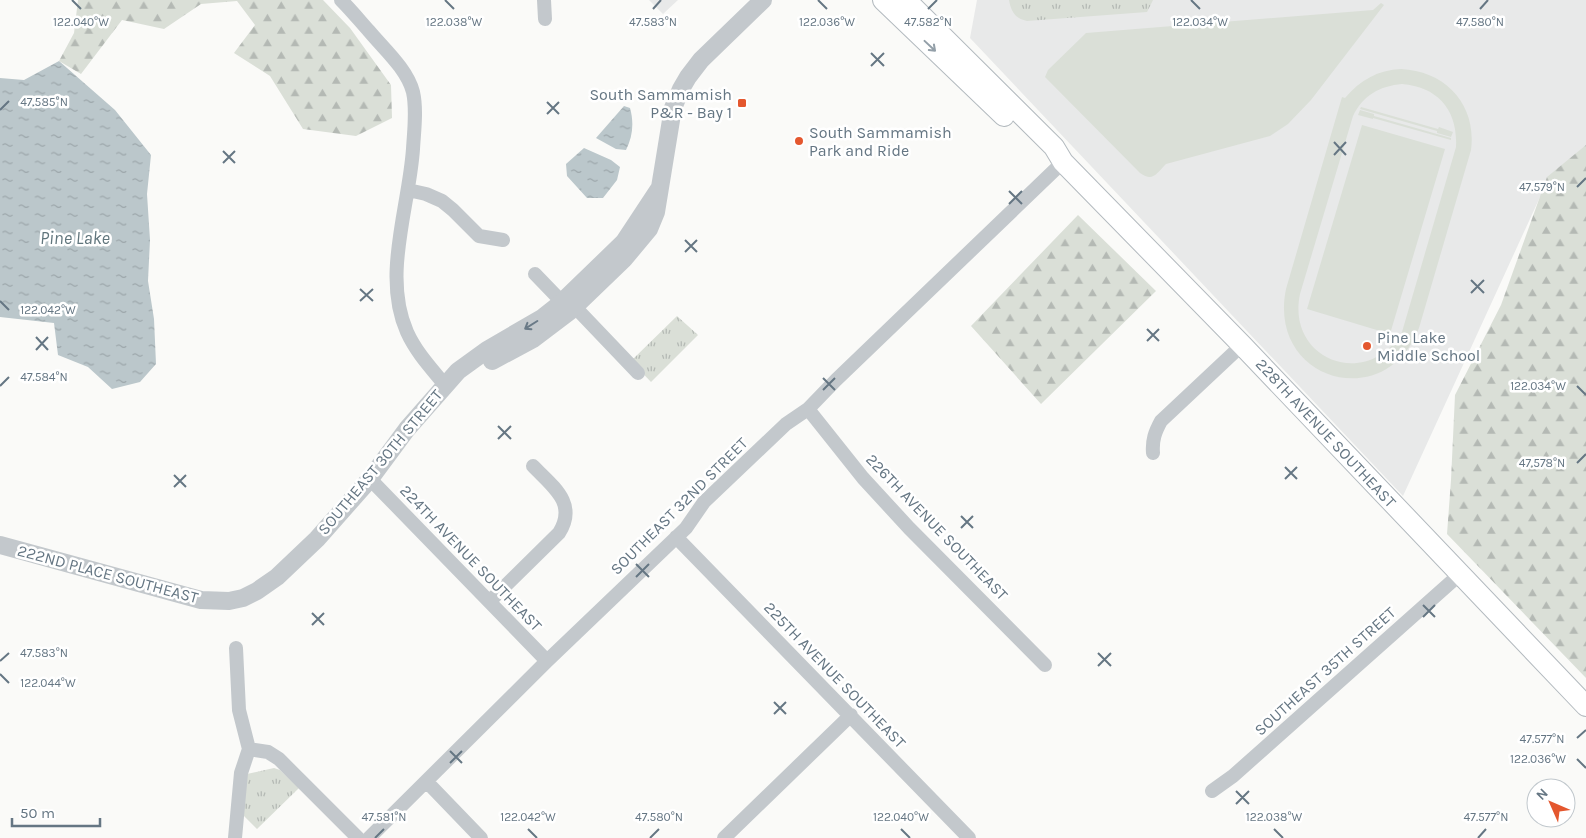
<svg xmlns="http://www.w3.org/2000/svg" width="1586" height="838" font-family="Karla,sans-serif">
<style>
.built{fill:#e8e9e9}
.grass{fill:url(#grass-tufts)}
.forest{fill:url(#forest-firs)}
.pitch{fill:#dadfd7;fill-rule:evenodd}
.water{fill:url(#water-ripples)}
.lines{fill:none;stroke-linecap:round;stroke-linejoin:round}
.secondary-casing{stroke:#b3babf;stroke-width:22}
.minor{stroke:#c3c8cc;stroke-width:14}
.tertiary{stroke:#c3c8cc;stroke-width:18}
.secondary{stroke:#fff;stroke-width:20}
.oneway{stroke:#939fa8}
.oneway2{stroke:#6a7a87}
.ticks{fill:none;stroke:#657683;stroke-width:2}
.poi-dot{fill:#e4572e;stroke:#fff;stroke-width:2}
.labels{text-anchor:middle;dominant-baseline:central;stroke-width:5;stroke-linejoin:round;paint-order:stroke}
.poi-label{font-size:16px;fill:#657683;stroke:#fff;text-anchor:start}
.street-label{font-size:16px;fill:#657683;stroke:#fff}
.water-label{font-size:18px;font-style:italic;fill:#60757c;stroke:#fff}
.ticks-label{font-size:12px;text-anchor:middle;fill:#657683;stroke:#fff;stroke-width:5;stroke-linejoin:round;paint-order:stroke}
</style>
<defs>
<pattern id="grass-tufts" width="24" height="20" patternUnits="userSpaceOnUse" patternTransform="scale(1.25)"><rect width="24" height="20" fill="#dadfd7"/><path d="M3 7l-1-3M5 7V3M7 7l1-3M15 17l-1-3M17 17v-4M19 17l1-3" fill="none" stroke="#b4b9b4"/></pattern>
<pattern id="forest-firs" width="22" height="20" patternUnits="userSpaceOnUse" patternTransform="scale(1.25)"><rect width="22" height="20" fill="#dadfd7"/><path d="M5 1l3.5 6h-7zM16 11l3.5 6h-7z" fill="#b4b9b4"/></pattern>
<pattern id="water-ripples" width="26" height="14" patternUnits="userSpaceOnUse" patternTransform="scale(1.25)"><rect width="26" height="14" fill="#bbc7cb"/><path d="M2 4q2-2 4 0t4 0M15 11q2-2 4 0t4 0" fill="none" stroke="#9ca6aa"/></pattern>
</defs>
<rect width="100%" height="100%" fill="#fafaf8"/>
<!-- built -->
<path class="built" d="M649,0H678L663,14Z
M977,0H1586V150L1540,197L1403,496L970,38Z"/>
<!-- grass -->
<path class="grass" d="M1009,0H1153L1147,12L1027,21C1015,19 1011,11 1009,0Z
M677,316L698,335L651,382L631,361Z
M274,768L280,770L299,788L257,829L244,816L241,811L247,774Z"/>
<!-- forest -->
<path class="forest" d="M78,0H323L350,28L391,85L392,118L356,136L303,129L270,76L234,53L255,25L237,1L201,4L164,29L122,20L81,74L59,61L74,33Z
M1586,145V678L1447,534L1451,480L1455,395L1501,305L1547,177Z
M1078,215L1156,291L1041,404L971,326Z"/>
<!-- pitch -->
<path class="pitch" d="M1381,3L1384,5L1311,100L1288,124L1270,136L1166,164C1156,174 1153,182 1140,173L1045,77L1048,70L1086,33L1373,10Z
M1401,69C1446,71 1477,105 1471,150L1419,328C1386,415 1267,381 1286,289L1342,97L1345,98C1360,80 1378,70 1401,69ZM1402,84C1438,87 1458,110 1456,147L1402,332C1367,391 1286,360 1300,294L1353,116C1363,95 1380,86 1402,84Z
M1361,107L1438,129L1439,127L1453,132L1451,137L1437,133V131L1360,109Z
M1360,110L1374,114V116L1451,138V140L1373,118V119L1358,115Z
M1362,125L1445,149L1390,334L1307,309Z"/>
<!-- water -->
<path class="water" d="M59,61L115,110L151,155L147,194L150,240L148,281L154,319L156,364L140,382L112,389L88,367L58,355L54,323L0,317V78L24,80Z
M624,106L630,108C634,122 633,136 626,150L616,149L596,138Z
M584,148L611,160L620,167L617,180L603,198H587L567,176L566,164Z"/>
<g class="lines">
<!-- secondary casing -->
<g class="secondary-casing">
<path id="secondary" d="M883,0L1004,116
M906,0L1054,147L1063,162L1242,345L1586,706"/>
</g>
<!-- minor -->
<path class="minor" d="M341,0C351,10 360,21 369,31C384,49 407,69 413,92C417,110 414,131 413,149C409,208 382,276 407,332C416,352 431,368 445,385
M544,0L545,19
M408,190L426,194L442,201L453,210L479,236L503,240
M535,274L562,302
M575,307L638,373
M808,409L863,478L909,528L1045,665
M1153,453C1152,440 1155,432 1161,421L1242,345
M370,479L547,661
M676,537L969,838
M490,601L559,533C578,503 552,486 533,466
M249,749L268,752L279,759L358,838
M427,782L481,838
M1212,791L1233,776L1459,575
M235,838L241,773L249,749L239,710L236,648
M369,838L547,661L686,528L704,502L786,424L808,409L836,380L1063,162
M724,838L851,715"/>
<!-- tertiary -->
<path class="tertiary" d="M492,361L533,339L570,311L624,259L649,229L656,212L673,108L681,89L688,77L701,60L763,0
M0,545L201,600L229,601L243,598L257,591L277,577L317,539L370,479L407,429L458,371L487,350L542,318L561,303L624,242L659,189"/>
<!-- secondary -->
<use href="#secondary" class="secondary"/>
</g>
<!-- one-way arrows -->
<defs><path id="oneway-shaft" d="M-6 0H5M1.5-3L5.5 0L1.5 3" fill="none" stroke-width="1.6" stroke-linecap="round" stroke-linejoin="round" transform="scale(1.25)"/></defs>
<use class="oneway" href="#oneway-shaft" transform="translate(930 46) rotate(43)"/>
<use class="oneway2" href="#oneway-shaft" transform="translate(531 325) rotate(148)"/>
<!-- ticks -->
<path class="ticks" d="M72,0L81,9M445,0L454,9M818,0L827,9M1191,0L1200,9M653,9L661,0M928,9L937,0M1480,9L1488,0M871,53L884,66M871,66L884,53M547,102L559,114M0,110L9,101M547,114L559,102M1334,142L1346,155M223,151L235,163M1334,155L1346,142M223,163L235,151M1577,187L1586,178M1009,191L1022,204M1009,204L1022,191M685,240L697,252M685,252L697,240M1471,280L1484,293M360,289L373,301M1471,293L1484,280M0,301L9,310M360,301L373,289M1147,329L1159,341M36,337L48,350M1147,341L1159,329M36,350L48,337M823,378L835,390M0,386L9,377M1577,386L1586,395M823,390L835,378M498,426L511,439M498,439L511,426M1577,463L1586,454M1285,467L1297,479M174,475L186,487M1285,479L1297,467M174,487L186,475M961,516L973,528M961,528L973,516M636,564L649,577M636,577L649,564M1423,605L1435,617M312,613L324,625M1423,617L1435,605M312,625L324,613M1098,653L1111,666M0,661L9,653M1098,666L1111,653M0,674L9,683M774,702L786,714M774,714L786,702M1577,738L1586,730M450,751L462,763M1577,759L1586,768M450,763L462,751M1236,791L1249,804M1236,804L1249,791M528,829L537,838M901,829L910,838M1274,829L1283,838M375,838L384,829M650,838L659,829M1478,838L1486,829"/>
<!-- markers -->
<g class="poi-dot">
<rect x="737" y="98" width="10" height="10" rx="2.5"/>
<circle cx="799" cy="141" r="5"/>
<circle cx="1367" cy="346" r="5"/>
</g>
<g class="labels">
<!-- poi labels -->
<g class="poi-label">
<text x="732" y="94" text-anchor="end">South Sammamish<tspan x="732" dy="18">P&amp;R - Bay 1</tspan></text>
<text x="809" y="132">South Sammamish<tspan x="809" dy="18">Park and Ride</tspan></text>
<text x="1377" y="337">Pine Lake<tspan x="1377" dy="18">Middle School</tspan></text>
</g>
<!-- street labels -->
<g class="street-label">
<text transform="translate(1326 433) rotate(47)">228TH AVENUE SOUTHEAST</text>
<text transform="translate(380 462) rotate(-50)">SOUTHEAST 30TH STREET</text>
<text transform="translate(679 506) rotate(-45)">SOUTHEAST 32ND STREET</text>
<text transform="translate(937 527) rotate(46)">226TH AVENUE SOUTHEAST</text>
<text transform="translate(471 558) rotate(46)">224TH AVENUE SOUTHEAST</text>
<text transform="translate(108 574) rotate(15)">222ND PLACE SOUTHEAST</text>
<text transform="translate(1325 671) rotate(-42)">SOUTHEAST 35TH STREET</text>
<text transform="translate(835 675) rotate(46)">225TH AVENUE SOUTHEAST</text>
</g>
<!-- water labels -->
<g class="water-label">
<text x="75" y="238">Pine Lake</text>
</g>
</g>
<g class="ticks-label">
<text x="81" y="26">122.040°W</text>
<text x="454" y="26">122.038°W</text>
<text x="653" y="26">47.583°N</text>
<text x="827" y="26">122.036°W</text>
<text x="928" y="26">47.582°N</text>
<text x="1200" y="26">122.034°W</text>
<text x="1480" y="26">47.580°N</text>
<text x="44" y="106">47.585°N</text>
<text x="1542" y="191">47.579°N</text>
<text x="48" y="314">122.042°W</text>
<text x="44" y="381">47.584°N</text>
<text x="1538" y="390">122.034°W</text>
<text x="1542" y="467">47.578°N</text>
<text x="44" y="657">47.583°N</text>
<text x="48" y="687">122.044°W</text>
<text x="1542" y="743">47.577°N</text>
<text x="1538" y="763">122.036°W</text>
<text x="384" y="821">47.581°N</text>
<text x="659" y="821">47.580°N</text>
<text x="1486" y="821">47.577°N</text>
<text x="528" y="821">122.042°W</text>
<text x="901" y="821">122.040°W</text>
<text x="1274" y="821">122.038°W</text>
</g>
<!-- north arrow -->
<g transform="translate(1551 803) rotate(315)"><circle r="24" fill="#ffffff" stroke="#c1c8cd"/>
<path d="M0-4L9 19L0 12L-9 19Z" fill="#e4572e"/>
<text y="-8" font-size="14" font-weight="bold" text-anchor="middle" fill="#657683">N</text>
</g>
<!-- scale -->
<path d="M12 818v8h88v-8" fill="none" stroke="#657683" stroke-width="2.5"/>
<text x="20" y="818" font-size="15" fill="#657683" stroke="#ffffff" stroke-width="4" paint-order="stroke">50 m</text>
</svg>
